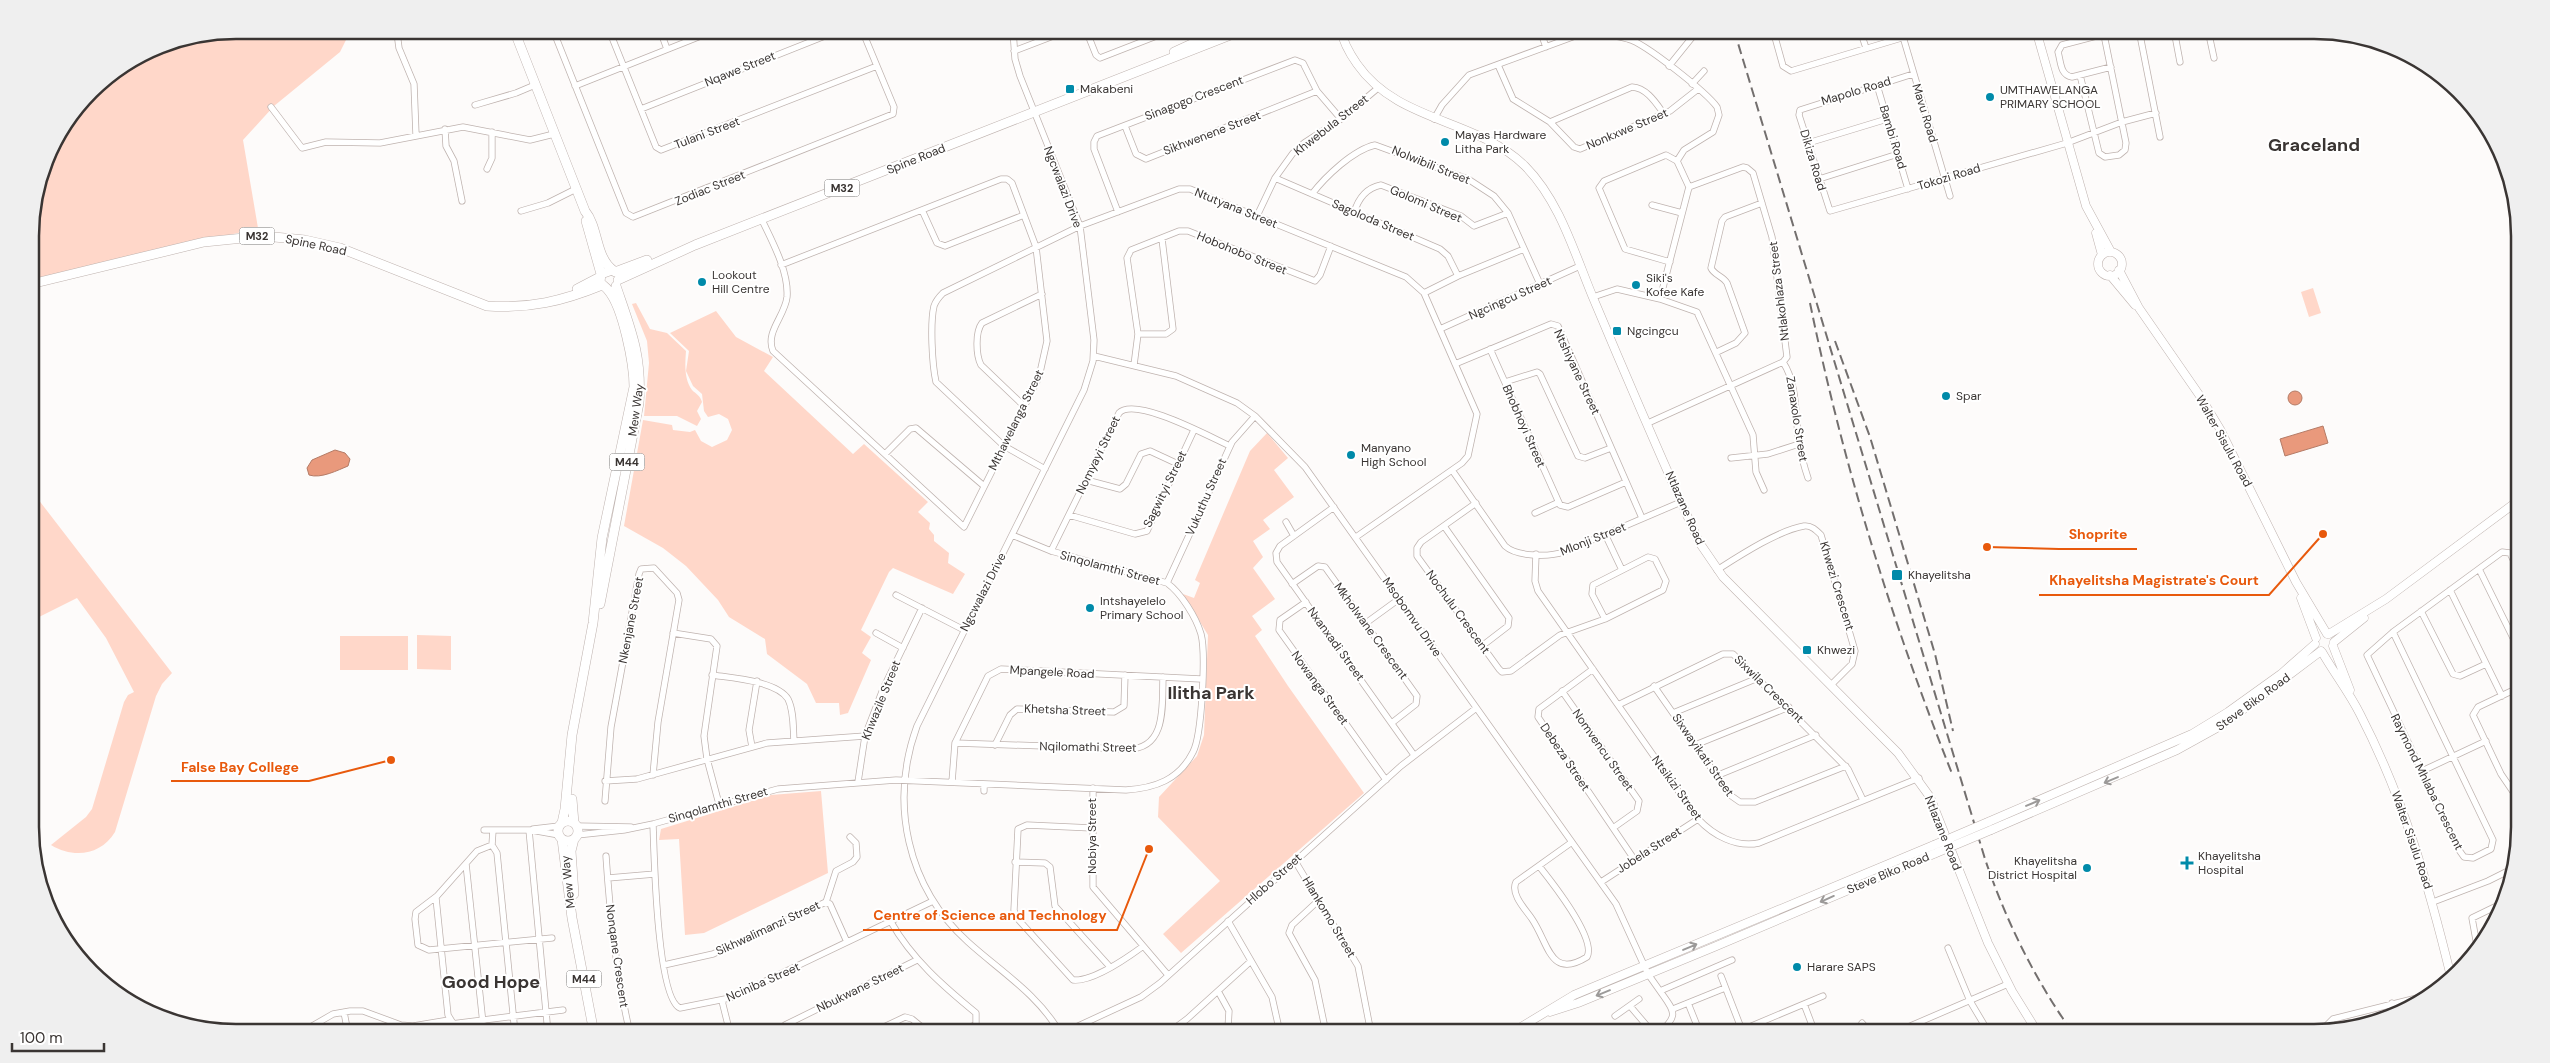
<svg xmlns="http://www.w3.org/2000/svg" width="2550" height="1063" font-family="'DM Sans',sans-serif">
<style>
.green{fill:#ffd7c9}
.water{fill:#e9997c;stroke:#b47b66}
.lines{fill:none;stroke-linecap:round;stroke-linejoin:round}
.street-casing{stroke:#bfb3af;stroke-width:7}
.secondary-casing{stroke:#bfb3af;stroke-width:9}
.primary-casing{stroke:#bfb3af;stroke-width:10}
.street{stroke:#fff;stroke-width:5.5}
.secondary{stroke:#fff;stroke-width:8}
.primary{stroke:#fff;stroke-width:9}
.rail{stroke:#736f6e;stroke-width:2;stroke-dasharray:10 5;stroke-linecap:butt}
.secondary-bridge-casing{stroke:#bfb3af;stroke-width:9;stroke-linecap:butt}
.secondary-bridge{stroke:#fff;stroke-width:8}
.oneway{stroke:#9c9a99}
.poi-dot{fill:#008aa9;stroke:#fff;stroke-width:2}
.labels{text-anchor:middle;dominant-baseline:central;stroke-width:4;stroke-linejoin:round;paint-order:stroke}
.shield{fill:#fff;stroke:#757270;stroke-width:1}
.shield-label{font-size:11px;font-weight:bold;fill:#3a3533}
.street-label{font-size:12px;fill:#3a3533;stroke:#fff}
.poi-label{font-size:12px;fill:#3a3533;stroke:#fff;text-anchor:start}
.district-label{font-size:18px;font-weight:bold;fill:#3a3533;stroke:#fff}
.rim{fill:none;stroke:#3a3533;stroke-width:2.5}
.leader{fill:none;stroke:#e8590c;stroke-width:2}
.callout-dot{fill:#e8590c;stroke:#fff;stroke-width:2}
.callout-label{font-size:14px;text-anchor:middle;font-weight:bold;fill:#e8590c;stroke:#fff;stroke-width:4;stroke-linejoin:round;paint-order:stroke}
</style>
<rect width="100%" height="100%" fill="#fdfbfa"/>
<!-- green -->
<path class="green" d="M236,30H351L340,52L274,106L243,140L258,228L31,283L30,222L51,145L100,81L157,46Z
M2313,288L2321,313L2309,317L2301,292Z
M636,303L650,329L667,333L686,351C685,364 684,379 692,390C696,394 700,395 702,402L697,411L701,419L697,426L677,416H644L649,363L647,341L632,304Z
M716,311L736,337L773,357L764,371L853,454L864,444L928,502L918,512L930,523L929,529L934,535V541L949,553L948,563L965,574L953,594L893,568L889,572L861,630L871,637L862,653L871,660L848,713L840,715L839,703H816L807,684L767,654L765,639L729,617L718,600L686,566L663,548L624,526L643,420L672,425L673,430L690,432L695,430L701,441L712,447L727,440L732,430L728,419L719,414L708,417L704,411L702,394L693,386L686,371L689,351L670,333Z
M1267,433L1288,458L1274,470L1294,497L1263,520L1270,529L1253,541L1263,557L1253,568L1275,599L1252,616L1262,630L1255,636L1288,686L1364,793L1181,953L1163,934L1220,881L1158,817L1159,797L1197,756L1204,735L1208,635L1183,594L1194,598L1200,583L1195,580L1250,451Z
M31,490L172,673L162,684L156,696L115,832C101,855 74,859 51,845L86,817L92,809L124,702L128,695L134,692L106,638L77,598L31,621Z
M417,635L451,636V670L417,669Z
M340,636H408V670H340Z
M821,791L828,873L704,933L685,935L679,839L659,840L661,829L771,795Z"/>
<!-- water -->
<path class="water" d="M2288 398a7 7 0 1 1 14 0a7 7 0 1 1-14 0Z
M2323,426L2328,443L2285,456L2280,439Z
M335,450L345,453L350,459L348,466C338,470 321,479 309,475L307,468L312,460Z"/>
<g class="lines">
<!-- street casing -->
<g class="street-casing">
<path id="street" d="M553,30L626,213L633,217L893,114L894,107L862,30
M609,30L656,147L661,150L877,66
M660,30L667,49
M1013,30L1015,59L1020,76L1080,226L1094,340L1093,361L1084,390L917,726C889,803 907,887 968,942C1000,971 1039,995 1060,1033
M1086,30L1096,55L1100,58L1172,30
M1540,30L1546,47
M1684,30L1693,36
M1773,30L1783,66L1791,71L1928,30
M1860,30L1866,48
M1901,30L1950,196
M2139,30L2160,137
M2174,30L2180,62
M2208,30L2214,58
M2140,32L2150,30
M397,33L399,48L414,84L416,135
M2104,34L2062,45L2058,52C2061,62 2060,75 2072,77L2111,67
M1775,38L1802,30
M1014,51L1069,30
M1498,65L1513,99L1550,122L1574,147L1580,149L1670,111L1698,89
M1669,66L1698,30
M1913,74L1800,110L1799,115L1830,211L2067,143L2122,122L2156,113
M2080,75L2099,153L2105,157L2119,155L2125,150L2126,143L2103,30
M1692,84L1704,71
M1877,85L1908,189
M575,86L716,30
M475,105L516,93L535,85
M271,107L302,148L326,142L380,143L463,127L530,140L554,134
M641,109L840,30
M1434,119L1442,105L1469,75L1578,35C1593,33 1614,35 1628,39C1645,43 1707,93 1717,107L1719,115L1713,132L1684,150L1677,161
M1550,122L1632,87C1647,88 1656,103 1664,114
M1125,126L1136,154L1146,159L1317,91
M445,129L446,146L454,161L462,201
M1808,143L1887,119
M487,169L492,158V132
M1275,178L1440,249L1448,256L1458,276
M1819,179L1898,154
M1312,194C1325,177 1353,150 1375,145L1468,179L1494,196L1508,213L1540,284
M1652,205L1682,213
M922,210L937,243L945,246L1024,215
M521,211L548,203L576,189
M1118,212L1094,149V142L1097,136L1295,60L1303,63L1317,91L1341,119
M1354,213C1358,199 1366,188 1381,185L1461,216L1474,226L1508,213
M1257,216L1275,178L1293,153L1304,143L1341,119L1378,88
M762,220C772,241 789,272 787,297C785,316 765,332 773,351L964,527L1039,377L1047,341L1036,247L1012,183L1007,179H1001L781,265
M1424,293L1458,276L1524,249
M1593,297L1617,289L1660,299L1697,312L1753,435L1756,472L1764,490
M1660,299L1689,187L1677,161L1666,155L1604,181L1599,188L1625,249L1670,262
M1440,329L1580,266
M1138,334H1166L1173,329L1162,239
M1490,349L1560,505L1568,507L1626,482
M1717,352L1736,343L1745,333L1727,283C1723,276 1714,275 1711,268L1722,221L1725,217L1762,203
M1094,356L1176,376L1237,403L1255,416L1305,467L1616,904L1648,974L1660,991L1732,960
M1783,362C1798,385 1795,416 1799,443C1801,455 1804,466 1808,478
M1455,364L1551,324L1558,326L1642,518
M1134,365L1138,334L1127,258L1131,250L1179,231H1188L1315,281L1320,275L1331,246
M1505,382L1537,372L1540,374L1578,456L1585,458L1611,448
M1024,406L981,365C976,355 975,332 982,323L1042,294
M1648,423L1783,362L1787,357L1772,237L1753,173L1747,168L1743,167L1689,187
M885,454L910,429L916,428L984,486
M1731,458L1768,454L1799,444
M1045,469L1004,446L936,382C932,364 930,323 934,306C936,300 939,297 943,293L1080,226L1179,189H1190L1406,277L1424,293L1477,414L1468,456L1462,463L1356,537
M1452,470L1505,546C1517,557 1549,557 1564,552L1681,502
M1086,480L1120,489L1126,484L1141,454L1150,451L1178,464
M1476,503L1421,542L1417,548V556L1499,669L1502,672L1511,671L1560,635L1605,619L1663,590L1666,581L1655,559L1648,557L1593,585L1592,594L1605,619
M1334,507L1280,546L1276,553L1277,562L1414,755
M1535,513L1557,503
M1069,515L1135,534L1147,531L1194,430
M1286,522L1294,536
M1444,526L1509,618L1508,626L1482,646
M1605,534L1622,570
M1051,551L1119,413C1135,396 1210,437 1230,446
M1536,554L1535,581L1538,591L1698,819C1713,835 1736,848 1759,843L1919,778
M2479,569L2520,652
M1717,570C1739,556 1779,530 1804,526C1811,525 1816,530 1821,535L1855,651L1852,664L1831,685
M1167,583L1232,442L1255,416
M1292,584L1318,566L1325,567L1417,696L1416,704L1393,722
M2450,590L2502,696
M896,595L964,630
M1306,602L1280,620L1279,630L1386,780
M2421,611L2453,674L2460,676L2486,664
M1366,623L1399,599
M2393,632L2493,840L2491,849L2473,858L2464,857L2459,850L2367,655L2393,632L2502,552L2510,553L2519,572
M673,633L711,639L717,646L704,736L707,759L719,804
M876,633L903,648
M1593,669L1539,709L1538,717L1634,859
M712,675C732,678 777,681 788,699C794,711 793,728 794,741
M1654,686L1730,795L1740,802H1755L1846,766
M2520,687L2478,707L2473,715L2501,774L2520,802
M1562,691L1639,801L1637,811L1613,828
M1618,705L1723,654H1733L1848,769L1863,800
M1673,713L1758,678
M955,743L1128,749C1167,749 1162,705 1163,677
M995,745L1010,715L1017,709L1114,712L1124,706L1125,675
M1695,745L1789,707
M752,747L749,730L757,681
M2422,771L2486,741
M1716,776L1816,735
M605,781L637,779L767,743L865,736
M858,782L865,736L883,689L922,608
M952,782L955,743L988,676L1001,669L1201,679
M984,784V791
M1093,788V887L1168,975
M605,801L611,727L639,574L641,569L654,568L677,593L679,600L658,722L653,775
M653,824C654,852 657,999 680,1008L730,998L933,901
M577,826L631,827
M1092,828L1027,825L1018,829L1014,910L1016,917L1073,980C1092,982 1127,958 1142,947
M533,829L559,826
M484,830H531L559,835
M493,830L492,845L477,851L437,896L416,912L415,919L418,945L429,950L552,938
M529,830L548,1033
M577,835L624,830L653,824L778,789L896,780L1126,790C1155,788 1179,780 1193,752C1202,735 1206,653 1201,634C1196,617 1181,593 1167,583L1051,551L1012,535
M492,845L497,853L515,1033
M606,856C610,916 616,975 630,1033
M1295,861L1358,966L1371,1033
M1015,862L1045,863L1050,867L1055,906L1110,967
M466,864L484,1033
M1539,866C1551,881 1597,939 1587,957C1550,980 1549,944 1532,919C1526,910 1510,894 1516,882L1572,842
M608,878L655,874
M1601,882L1698,819
M436,898L448,1015L459,1033
M1319,900L1292,925L1289,933L1315,980L1326,1033
M826,902L836,871L853,862L857,857L856,843L850,837
M826,902L830,904L847,942
M2433,902L2488,881L2512,869
M1228,921L1272,997L1280,1033
M891,922C912,959 943,986 976,1013V1024L963,1033
M1948,948L1970,1001L1989,1033
M2478,951L2472,918L2505,902
M664,965L713,954L826,902
M1721,976L1743,1033
M1218,991L1229,1011L1228,1028
M722,1001L730,1033
M1688,1003L1700,1033
M2392,1003L2395,1015
M1804,1004L1815,1033
M1630,1006L1653,1033
M1673,1009L1725,988
M344,1012L348,1033
M1615,1016L1639,999
M1862,1023L1871,1033
M451,1024L563,1010
M1742,1030L1823,996
M300,1033L333,1014L350,1011H363L401,1025L413,1026L449,1020
M411,1033L413,1026
M780,1033L785,1025L917,960
M871,1033L905,1017L912,1019L929,1033
M1063,1033L1141,997L1160,983L1401,766L1475,709
M1168,1033L1187,1019L1251,961
M1659,1033C1680,1015 1674,1011 1660,991
M1828,1033L1836,1029
M1894,1033L2008,984
M2265,1033L2278,1029L2286,1033
M2325,1033L2327,1025L2333,1019L2433,994"/>
</g>
<!-- secondary casing -->
<g class="secondary-casing">
<path id="secondary" d="M1341,30C1343,42 1350,54 1357,64C1398,123 1476,118 1525,166C1560,201 1575,255 1594,300C1628,381 1663,462 1699,542L1723,577L1898,753L1930,797L1988,943L2012,991L2038,1033
M2036,30L2086,206L2111,252
M2096,233L2102,255
M2098 264a12 12 0 1 1 24 0a12 12 0 1 1-24 0Z
M2119,270L2139,308L2200,396L2220,429L2296,582L2327,634
M2110,275L2135,305
M2301,598L2316,638
M2329,634L2386,599L2519,500
M2334,642L2364,618
M2333,646L2350,690
M2322,652C2334,673 2349,692 2360,714C2403,797 2429,886 2451,977
M1988,822L2192,734L2228,712L2281,674L2315,644
M1991,830L2177,750L2224,724L2321,651
M1550,1012L1578,1003L1714,947L1936,853
M1511,1033L1574,995L1934,845"/>
</g>
<!-- primary casing -->
<g class="primary-casing">
<path id="primary" d="M514,30L585,211C599,228 595,258 614,271
M1174,52L1222,30
M586,221L601,274
M615,272L647,260
M618,280L695,245L1243,30
M31,284L204,242L264,236L305,240L340,248L487,306C529,309 563,301 602,285
M577,289L600,277
M600,604L639,403C642,355 631,330 616,286
M572,799L574,823
M558 831a10 10 0 1 1 20 0a10 10 0 1 1-20 0Z
M562,823L565,809L572,735L593,623L602,538L634,387C634,364 623,307 608,290C606,287 603,286 600,282L601,274L612,270
M562,839L572,918L594,1033
M574,894L571,851L574,839"/>
</g>
<!-- street -->
<use href="#street" class="street"/>
<!-- secondary -->
<use href="#secondary" class="secondary"/>
<!-- primary -->
<use href="#primary" class="primary"/>
<!-- rail -->
<path class="rail" d="M1734,30L1985,859C2006,921 2035,980 2073,1033
M1810,303C1843,464 1892,623 1953,776
M1835,341L1870,437L1935,654L1953,731"/>
<!-- secondary-bridge casing -->
<g class="secondary-bridge-casing">
<path id="secondary-bridge" d="M1934,845L1988,822
M1936,853L1991,830"/>
</g>
<!-- secondary-bridge -->
<use href="#secondary-bridge" class="secondary-bridge"/>
</g>
<!-- one-way arrows -->
<defs><path id="oneway-shaft" d="M-6 0H5M1.5-3L5.5 0L1.5 3" fill="none" stroke-width="1.6" stroke-linecap="round" stroke-linejoin="round" transform="scale(1.25)"/></defs>
<g class="oneway">
<use href="#oneway-shaft" transform="translate(2111 780) rotate(157)"/>
<use href="#oneway-shaft" transform="translate(2033 803) rotate(-23)"/>
<use href="#oneway-shaft" transform="translate(1827 899) rotate(156)"/>
<use href="#oneway-shaft" transform="translate(1690 947) rotate(-23)"/>
<use href="#oneway-shaft" transform="translate(1603 993) rotate(158)"/>
</g>
<!-- markers -->
<g class="poi-dot">
<rect x="1065" y="84" width="10" height="10" rx="2.5"/>
<circle cx="1990" cy="97" r="5"/>
<circle cx="1445" cy="142" r="5"/>
<circle cx="702" cy="282" r="5"/>
<circle cx="1636" cy="285" r="5"/>
<rect x="1612" y="326" width="10" height="10" rx="2.5"/>
<circle cx="1946" cy="396" r="5"/>
<circle cx="1351" cy="455" r="5"/>
<rect x="1891" y="569" width="12" height="12" rx="2.5"/>
<circle cx="1090" cy="608" r="5"/>
<rect x="1802" y="645" width="10" height="10" rx="2.5"/>
<path d="M2184.5 855.5h5v5h5v5h-5v5h-5v-5h-5v-5h5z"/>
<circle cx="2087" cy="868" r="5"/>
<circle cx="1797" cy="967" r="5"/>
</g>
<g class="labels">
<!-- shield labels -->
<g class="shield">
<rect x="824.5" y="179.5" width="35" height="17" rx="4"/>
<rect x="239.5" y="227.5" width="35" height="17" rx="4"/>
<rect x="609.5" y="453.5" width="35" height="17" rx="4"/>
<rect x="566.5" y="970.5" width="35" height="17" rx="4"/>
</g>
<g class="shield-label">
<text x="842" y="188">M32</text>
<text x="257" y="236">M32</text>
<text x="627" y="462">M44</text>
<text x="584" y="979">M44</text>
</g>
<!-- street labels -->
<g class="street-label">
<text transform="translate(740 69) rotate(-22)">Nqawe Street</text>
<text transform="translate(1856 91) rotate(-17)">Mapolo Road</text>
<text transform="translate(1194 98) rotate(-21)">Sinagogo Crescent</text>
<text transform="translate(1925 113) rotate(73)">Mavu Road</text>
<text transform="translate(1331 125) rotate(-38)">Khwebula Street</text>
<text transform="translate(1627 129) rotate(-23)">Nonkxwe Street</text>
<text transform="translate(707 133) rotate(-21)">Tulani Street</text>
<text transform="translate(1212 133) rotate(-21)">Sikhwenene Street</text>
<text transform="translate(1893 137) rotate(73)">Bambi Road</text>
<text transform="translate(916 159) rotate(-22)">Spine Road</text>
<text transform="translate(1813 160) rotate(73)">Dikiza Road</text>
<text transform="translate(1431 165) rotate(22)">Nolwibili Street</text>
<text transform="translate(1949 177) rotate(-17)">Tokozi Road</text>
<text transform="translate(1063 187) rotate(69)">Ngcwalazi Drive</text>
<text transform="translate(710 188) rotate(-22)">Zodiac Street</text>
<text transform="translate(1426 204) rotate(23)">Golomi Street</text>
<text transform="translate(1236 208) rotate(22)">Ntutyana Street</text>
<text transform="translate(1373 220) rotate(23)">Sagoloda Street</text>
<text transform="translate(316 245) rotate(12)">Spine Road</text>
<text transform="translate(1242 253) rotate(22)">Hobohobo Street</text>
<text transform="translate(1779 291) rotate(-97)">Ntlakohlaza Street</text>
<text transform="translate(1510 298) rotate(-24)">Ngcingcu Street</text>
<text transform="translate(1577 372) rotate(65)">Ntshiyane Street</text>
<text transform="translate(636 410) rotate(-82)">Mew Way</text>
<text transform="translate(1797 419) rotate(81)">Zanaxolo Street</text>
<text transform="translate(1016 420) rotate(-64)">Mthawelanga Street</text>
<text transform="translate(1524 426) rotate(66)">Bhobhoyi Street</text>
<text transform="translate(2224 441) rotate(61)">Walter Sisulu Road</text>
<text transform="translate(1098 455) rotate(-64)">Nomyayi Street</text>
<text transform="translate(1165 489) rotate(-64)">Sagwityi Street</text>
<text transform="translate(1206 497) rotate(-66)">Vukuthu Street</text>
<text transform="translate(1685 508) rotate(66)">Ntlazane Road</text>
<text transform="translate(1593 539) rotate(-22)">Mlonji Street</text>
<text transform="translate(1110 568) rotate(15)">Sinqolamthi Street</text>
<text transform="translate(1837 586) rotate(73)">Khwezi Crescent</text>
<text transform="translate(983 592) rotate(-63)">Ngcwalazi Drive</text>
<text transform="translate(1458 612) rotate(54)">Nochulu Crescent</text>
<text transform="translate(1412 617) rotate(55)">Msobomvu Drive</text>
<text transform="translate(631 620) rotate(-79)">Nkenjane Street</text>
<text transform="translate(1371 631) rotate(54)">Mkholwane Crescent</text>
<text transform="translate(1336 644) rotate(54)">Nxanxadi Street</text>
<text transform="translate(1052 672) rotate(3)">Mpangele Road</text>
<text transform="translate(1320 688) rotate(54)">Nowanga Street</text>
<text transform="translate(1769 689) rotate(44)">Sixwila Crescent</text>
<text transform="translate(881 700) rotate(-68)">Khwazile Street</text>
<text transform="translate(2253 702) rotate(-36)">Steve Biko Road</text>
<text transform="translate(1065 710) rotate(2)">Khetsha Street</text>
<text transform="translate(1088 747) rotate(1)">Nqilomathi Street</text>
<text transform="translate(1603 750) rotate(55)">Nomvencu Street</text>
<text transform="translate(1703 755) rotate(55)">Sixwayikati Street</text>
<text transform="translate(1565 757) rotate(56)">Debeza Street</text>
<text transform="translate(2427 782) rotate(64)">Raymond Mhlaba Crescent</text>
<text transform="translate(1677 788) rotate(54)">Ntsikizi Street</text>
<text transform="translate(718 805) rotate(-16)">Sinqolamthi Street</text>
<text transform="translate(1943 833) rotate(68)">Ntlazane Road</text>
<text transform="translate(1092 836) rotate(-90)">Nobiya Street</text>
<text transform="translate(2412 840) rotate(71)">Walter Sisulu Road</text>
<text transform="translate(1649 850) rotate(-33)">Jobela Street</text>
<text transform="translate(1888 873) rotate(-23)">Steve Biko Road</text>
<text transform="translate(1274 879) rotate(-42)">Hlobo Street</text>
<text transform="translate(568 882) rotate(-96)">Mew Way</text>
<text transform="translate(1329 917) rotate(59)">Hlankomo Street</text>
<text transform="translate(768 928) rotate(-25)">Sikhwalimanzi Street</text>
<text transform="translate(617 956) rotate(82)">Nonqane Crescent</text>
<text transform="translate(763 982) rotate(-24)">Nciniba Street</text>
<text transform="translate(860 988) rotate(-26)">Nbukwane Street</text>
</g>
<!-- poi labels -->
<g class="poi-label">
<text x="1080" y="89">Makabeni</text>
<text x="2000" y="90">UMTHAWELANGA<tspan x="2000" dy="14">PRIMARY SCHOOL</tspan></text>
<text x="1455" y="135">Mayas Hardware<tspan x="1455" dy="14">Litha Park</tspan></text>
<text x="712" y="275">Lookout<tspan x="712" dy="14">Hill Centre</tspan></text>
<text x="1646" y="278">Siki's<tspan x="1646" dy="14">Kofee Kafe</tspan></text>
<text x="1627" y="331">Ngcingcu</text>
<text x="1956" y="396">Spar</text>
<text x="1361" y="448">Manyano<tspan x="1361" dy="14">High School</tspan></text>
<text x="1908" y="575">Khayelitsha</text>
<text x="1100" y="601">Intshayelelo<tspan x="1100" dy="14">Primary School</tspan></text>
<text x="1817" y="650">Khwezi</text>
<text x="2198" y="856">Khayelitsha<tspan x="2198" dy="14">Hospital</tspan></text>
<text x="2077" y="861" text-anchor="end">Khayelitsha<tspan x="2077" dy="14">District Hospital</tspan></text>
<text x="1807" y="967">Harare SAPS</text>
</g>
<!-- district labels -->
<g class="district-label">
<text x="2314" y="145">Graceland</text>
<text x="1211" y="693">Ilitha Park</text>
<text x="491" y="982">Good Hope</text>
</g>
</g>
<!-- crop -->
<path d="M0 0H2550V1063H0ZM236 39H2314A197 197 0 0 1 2511 236V827A197 197 0 0 1 2314 1024H236A197 197 0 0 1 39 827V236A197 197 0 0 1 236 39Z" fill="#efefef" fill-rule="evenodd"/>
<path class="rim" d="M236 39H2314A197 197 0 0 1 2511 236V827A197 197 0 0 1 2314 1024H236A197 197 0 0 1 39 827V236A197 197 0 0 1 236 39Z"/>
<!-- callouts -->
<path class="leader" d="M1987 547L2059 549H2137M2323 534L2269 595H2039M391 760L309 781H171M1149 849L1117 930H863"/>
<g class="callout-dot">
<circle cx="1987" cy="547" r="5"/>
<circle cx="2323" cy="534" r="5"/>
<circle cx="391" cy="760" r="5"/>
<circle cx="1149" cy="849" r="5"/>
</g>
<g class="callout-label">
<text x="2098" y="539">Shoprite</text>
<text x="2154" y="585">Khayelitsha Magistrate's Court</text>
<text x="240" y="772">False Bay College</text>
<text x="990" y="920">Centre of Science and Technology</text>
</g>
<!-- scale -->
<path d="M12 1043v8h92v-8" fill="none" stroke="#3a3533" stroke-width="2.5"/>
<text x="20" y="1043" font-size="15" fill="#3a3533" stroke="#ffffff" stroke-width="4" paint-order="stroke">100 m</text>
</svg>
